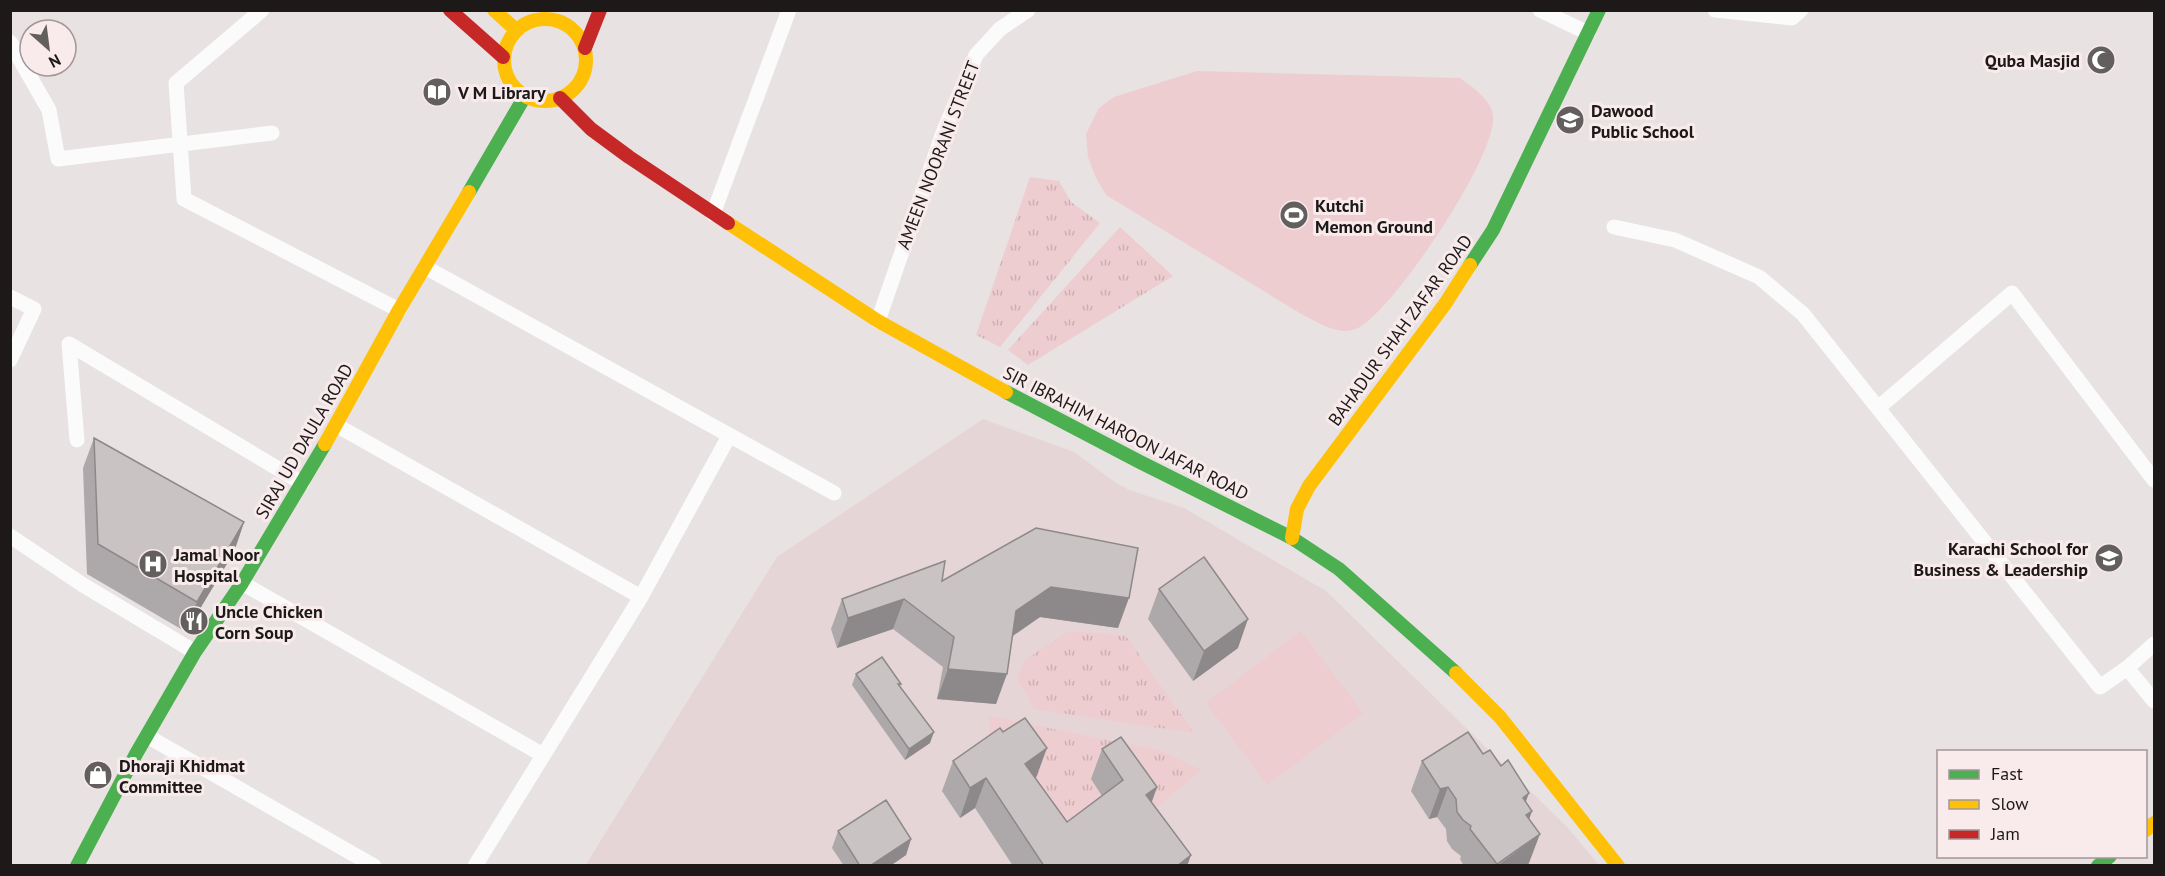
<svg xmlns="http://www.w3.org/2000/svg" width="2165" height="876" font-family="'PT Sans',sans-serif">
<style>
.built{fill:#e5d5d6}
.grass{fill:url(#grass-tufts)}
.park{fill:#eecdd0}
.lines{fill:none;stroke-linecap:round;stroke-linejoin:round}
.street{stroke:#fcfbfb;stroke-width:15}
.fast{stroke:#4caf50;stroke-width:14}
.slow{stroke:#ffc107;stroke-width:14}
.jam{stroke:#c62828;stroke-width:14}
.wall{fill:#ada8a9}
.shaded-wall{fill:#8d8889}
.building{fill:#c9c3c4;stroke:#8d8889;stroke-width:1.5}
.labels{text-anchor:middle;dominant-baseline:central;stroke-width:6;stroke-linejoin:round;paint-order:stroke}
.poi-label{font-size:18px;font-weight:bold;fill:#1d1919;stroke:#f9ebec;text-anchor:start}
.street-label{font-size:18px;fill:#1d1919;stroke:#f9ebec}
</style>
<defs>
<pattern id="grass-tufts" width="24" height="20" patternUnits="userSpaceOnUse" patternTransform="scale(1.5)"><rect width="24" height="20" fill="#eecdd0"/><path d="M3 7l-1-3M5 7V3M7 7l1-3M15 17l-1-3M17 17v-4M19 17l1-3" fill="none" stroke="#ccafb2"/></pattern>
</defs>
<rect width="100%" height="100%" fill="#e8e2e2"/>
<!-- built -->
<path class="built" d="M983,419L1074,452L1113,481L1129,490L1184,508L1326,591L1567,827L1599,865L585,866L777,557Z"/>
<!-- grass -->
<path class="grass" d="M1030,177L1059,181L1071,202L1100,223L1000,347L976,335Z
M1120,227L1173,276L1028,365L1008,350Z
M1069,631L1126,636L1194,733L1034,709L1017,678L1025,660Z
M989,716L1162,751L1201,770L1146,817L1112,810L1056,852L989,758Z"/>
<!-- park -->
<path class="park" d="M1197,71L1460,78C1472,87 1491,99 1493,115C1499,153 1393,311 1358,328C1340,337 1319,323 1303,315L1106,195L1095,176L1088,157L1086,134L1099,108L1114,97Z
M1301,631L1363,713L1267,785L1206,703Z"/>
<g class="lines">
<!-- street -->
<path class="street" d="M262,10L176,83L184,199L399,310
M1540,10L1588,33
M1715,10L1792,18L1801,10
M10,42L49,110L58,159L272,133
M713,214L789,10
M1614,227L1675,240L1759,277L1803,314L2100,687L2127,668L2154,701
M425,267L834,493
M10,297L34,309L10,360
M878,321L943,133L976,55L1000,29L1028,10
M69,344L302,483
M69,344L77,440
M1878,408L2012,293L2154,480
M336,425L641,597
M10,536L83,585L195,652
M242,583L543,755
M2127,668L2154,644
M147,736L374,866
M475,866L641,597L729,436"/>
<!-- fast -->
<path class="fast" d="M469,192L525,96
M1470,265L1493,230L1599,10
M1006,392L1140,462L1292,538L1339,569L1456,673
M77,866L136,754L195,652L242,583L325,444
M2098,866L2110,856"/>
<!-- slow -->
<path class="slow" d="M494,10L515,29
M504 60a41 41 0 1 1 82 0a41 41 0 1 1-82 0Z
M728,223L878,321L1006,392
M325,444L399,310L469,192
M1292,538L1297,509L1309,486L1445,304L1470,265
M1456,673L1500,717L1618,866
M2146,830L2154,823"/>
<!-- jam -->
<path class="jam" d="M450,10L503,57
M585,48L600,10
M560,98L591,129L629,157L728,223"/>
</g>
<!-- wall -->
<path class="wall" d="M94,438L244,522L234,552L186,632L87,574L83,468Z
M942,581L1118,628L1040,617L1013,636L996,704L937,699L943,667L893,629L837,648L831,629L842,599Z
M1159,589L1238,648L1193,681L1148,619Z
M856,674L901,684L900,686L930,743L905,760L852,685Z
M1102,749L1157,787L1152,802L1191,855L1187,866H1013L975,808L960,818L942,791L953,761L1036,778H1035L1067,822L1102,796L1091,779Z
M1483,754L1526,802L1532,811L1529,819V863L1526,866H1464L1460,859L1461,856L1452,849L1447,841L1446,829L1437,817L1429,819L1411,791L1422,761Z
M838,831L911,839L906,855L890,866H844L832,848Z"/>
<!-- shaded-wall -->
<path class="shaded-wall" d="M244,522L234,552L186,632L197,602Z
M1051,587L1129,598L1118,628L1040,617L1005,641L1016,611Z
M904,599L893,629L837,648L848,618Z
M1248,619L1238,648L1193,681L1204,651Z
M948,669L1007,674L996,704L937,699Z
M934,732L930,743L905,760L909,749Z
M1047,748L1036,778L1014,794L1025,764Z
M986,778L975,808L960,818L970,788Z
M1157,787L1146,817V795Z
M1448,787L1437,817L1429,819L1440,789Z
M1529,793L1518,823L1523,798Z
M1532,811L1521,841L1526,815Z
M1540,834L1529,863L1526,866H1497Z
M911,839L906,855L890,866H870Z
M1191,855L1187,866H1177Z"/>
<!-- building -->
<path class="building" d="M94,438L244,522L197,602L98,544Z
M1036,528L1138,548L1129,598L1051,587L1016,611L1007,674L948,669L954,637L904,599L848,618L842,599L945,561L942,581Z
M1204,557L1248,619L1204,651L1159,589Z
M882,657L901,684H898L934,732L909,749L856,674Z
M1025,718L1047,748L1025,764L1067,822L1123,780L1102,749L1121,737L1157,787L1146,795L1191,855L1177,866H1044L986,778L970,788L953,761L1000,728L1003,732Z
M1468,732L1483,754L1490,750L1501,766L1508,760L1529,793L1523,798L1532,811L1526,815L1540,834L1497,864L1470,829L1471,826L1463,820L1457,812L1456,799L1448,787L1440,789L1422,761Z
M886,800L911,839L870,866H860L838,831Z"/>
<!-- icons -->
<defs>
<g id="mosque-disc" transform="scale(1.5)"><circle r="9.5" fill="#645f5f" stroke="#f9ebec"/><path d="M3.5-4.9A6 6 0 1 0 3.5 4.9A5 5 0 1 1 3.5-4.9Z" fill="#fff"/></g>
<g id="library-disc" transform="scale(1.5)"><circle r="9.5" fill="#645f5f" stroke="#f9ebec"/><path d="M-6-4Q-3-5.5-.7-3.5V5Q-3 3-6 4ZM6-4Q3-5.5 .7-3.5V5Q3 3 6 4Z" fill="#fff"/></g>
<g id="school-disc" transform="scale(1.5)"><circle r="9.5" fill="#645f5f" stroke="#f9ebec"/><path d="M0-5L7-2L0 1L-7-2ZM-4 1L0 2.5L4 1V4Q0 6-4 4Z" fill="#fff"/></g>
<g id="stadium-disc" transform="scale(1.5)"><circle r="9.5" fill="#645f5f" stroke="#f9ebec"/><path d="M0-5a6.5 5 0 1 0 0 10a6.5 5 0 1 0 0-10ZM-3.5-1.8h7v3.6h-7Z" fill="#fff"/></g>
<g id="hospital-disc" transform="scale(1.5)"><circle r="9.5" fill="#645f5f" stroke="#f9ebec"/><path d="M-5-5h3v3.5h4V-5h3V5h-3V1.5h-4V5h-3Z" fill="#fff"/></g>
<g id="restaurant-disc" transform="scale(1.5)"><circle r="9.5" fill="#645f5f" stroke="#f9ebec"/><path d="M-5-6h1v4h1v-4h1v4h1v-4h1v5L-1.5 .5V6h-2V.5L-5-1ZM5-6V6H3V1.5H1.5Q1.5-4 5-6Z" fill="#fff"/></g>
<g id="shop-disc" transform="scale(1.5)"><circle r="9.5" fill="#645f5f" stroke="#f9ebec"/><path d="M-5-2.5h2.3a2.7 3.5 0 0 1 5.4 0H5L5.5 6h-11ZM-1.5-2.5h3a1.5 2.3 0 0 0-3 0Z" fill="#fff"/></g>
</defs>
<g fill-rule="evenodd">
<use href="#mosque-disc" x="2101" y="60"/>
<use href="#library-disc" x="437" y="92"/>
<use href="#school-disc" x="1570" y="120"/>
<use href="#stadium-disc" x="1294" y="215"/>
<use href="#school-disc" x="2109" y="558"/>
<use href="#hospital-disc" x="153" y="564"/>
<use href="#restaurant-disc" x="194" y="621"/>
<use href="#shop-disc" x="98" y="775"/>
</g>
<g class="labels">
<!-- poi labels -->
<g class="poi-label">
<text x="2080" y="60" text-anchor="end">Quba Masjid</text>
<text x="458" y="92">V M Library</text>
<text x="1591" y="110">Dawood<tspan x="1591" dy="21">Public School</tspan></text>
<text x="1315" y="205">Kutchi<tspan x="1315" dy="21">Memon Ground</tspan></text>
<text x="2088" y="548" text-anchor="end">Karachi School for<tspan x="2088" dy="21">Business &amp; Leadership</tspan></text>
<text x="174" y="554">Jamal Noor<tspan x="174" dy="21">Hospital</tspan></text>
<text x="215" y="611">Uncle Chicken<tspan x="215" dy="21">Corn Soup</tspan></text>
<text x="119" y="765">Dhoraji Khidmat<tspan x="119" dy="21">Committee</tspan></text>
</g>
<!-- street labels -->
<g class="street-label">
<text transform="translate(938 155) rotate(-69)">AMEEN NOORANI STREET</text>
<text transform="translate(1400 330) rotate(-54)">BAHADUR SHAH ZAFAR ROAD</text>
<text transform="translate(1126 433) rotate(27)">SIR IBRAHIM HAROON JAFAR ROAD</text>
<text transform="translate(304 441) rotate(-60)">SIRAJ UD DAULA ROAD</text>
</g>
</g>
<!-- border -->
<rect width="2165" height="876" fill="none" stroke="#1d1919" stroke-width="24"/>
<!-- legend -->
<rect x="1937" y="750" width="210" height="108" fill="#f9ebec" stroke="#a19798" stroke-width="1.5"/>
<rect x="1949" y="770" width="30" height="9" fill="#4caf50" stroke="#a19798" stroke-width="1.5"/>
<text x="1991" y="780" font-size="18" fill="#1d1919">Fast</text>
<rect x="1949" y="800" width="30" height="9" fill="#ffc107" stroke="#a19798" stroke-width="1.5"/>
<text x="1991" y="810" font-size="18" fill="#1d1919">Slow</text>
<rect x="1949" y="830" width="30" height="9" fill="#c62828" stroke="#a19798" stroke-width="1.5"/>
<text x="1991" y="840" font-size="18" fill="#1d1919">Jam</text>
<!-- north arrow -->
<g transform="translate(48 48) rotate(152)"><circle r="28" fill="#f9ebec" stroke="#a19798" stroke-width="1.5"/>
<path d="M0-4.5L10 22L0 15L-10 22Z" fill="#645f5f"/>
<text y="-9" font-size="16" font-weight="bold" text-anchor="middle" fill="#1d1919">N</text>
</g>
</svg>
